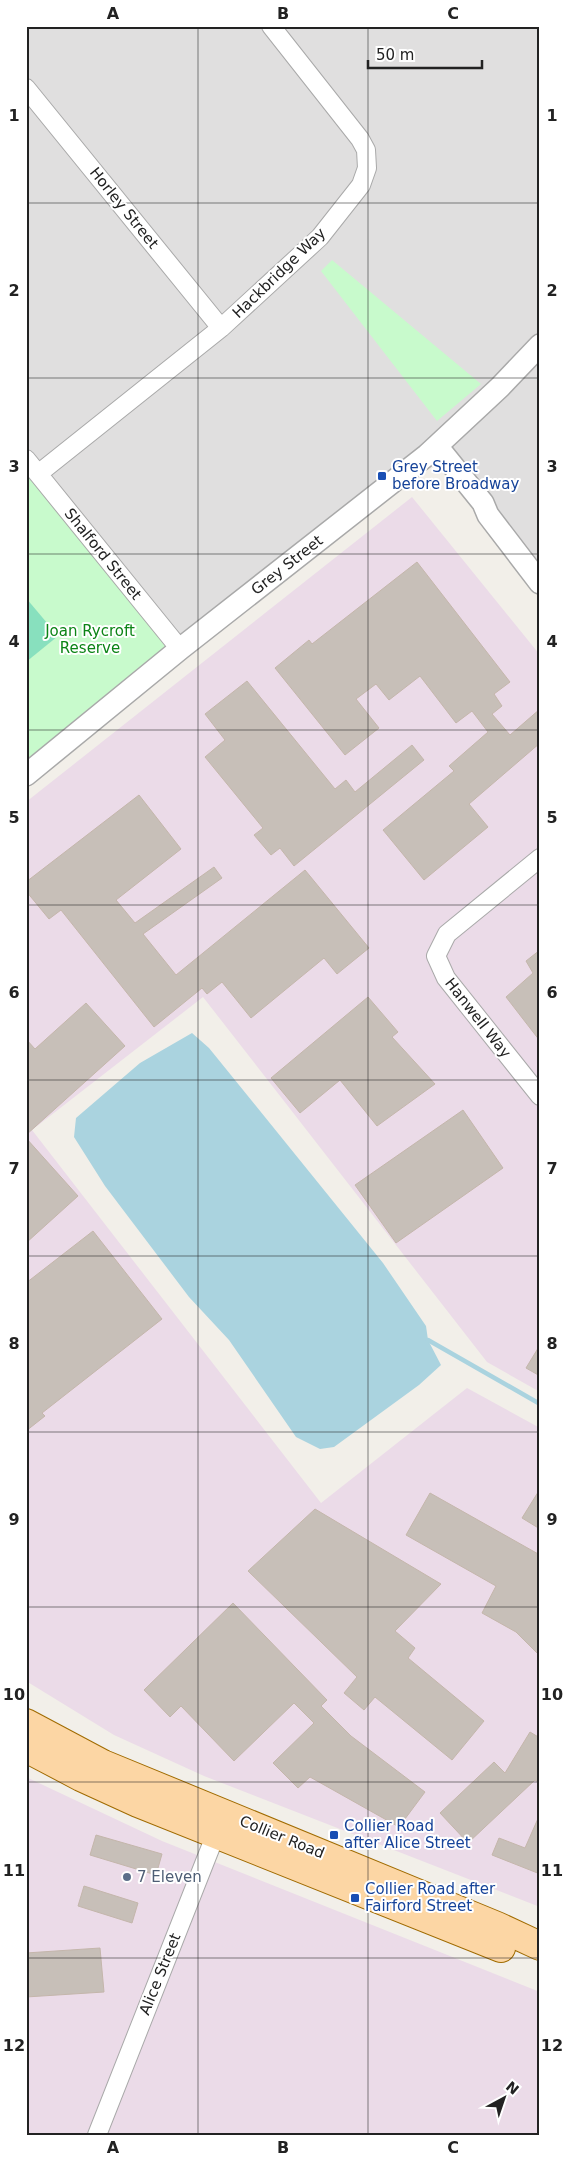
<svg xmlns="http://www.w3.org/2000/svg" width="566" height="2161" font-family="'DejaVu Sans',sans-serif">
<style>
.residential{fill:#e0dfdf}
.industrial{fill:#ebdbe8}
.park{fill:#c8facc}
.pitch{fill:#88e0be}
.water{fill:#aad3df}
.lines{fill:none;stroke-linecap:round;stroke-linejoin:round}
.stream{stroke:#aad3df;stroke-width:4.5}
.building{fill:#c7bfb8;stroke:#c4b6ab}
.minor-casing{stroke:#a9a9a9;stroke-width:20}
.tertiary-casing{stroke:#a9a9a9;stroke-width:24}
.primary-casing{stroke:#a06b00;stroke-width:30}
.minor{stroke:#fff;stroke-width:18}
.tertiary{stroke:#fff;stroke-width:21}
.primary{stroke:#fcd6a4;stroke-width:28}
.grid{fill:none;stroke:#222;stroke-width:1;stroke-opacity:0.55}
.transit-dot{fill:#1a4fb4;stroke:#fff;stroke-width:2}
.service-dot{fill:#5c6f8a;stroke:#fff;stroke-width:2}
.labels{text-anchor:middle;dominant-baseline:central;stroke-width:4;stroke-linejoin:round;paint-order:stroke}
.street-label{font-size:15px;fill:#222;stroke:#fff}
.transit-label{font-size:15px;fill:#164399;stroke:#fff;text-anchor:start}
.park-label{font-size:15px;fill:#0c8416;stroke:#fff}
.service-label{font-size:15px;fill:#4e5e75;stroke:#fff;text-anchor:start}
.neatline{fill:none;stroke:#222;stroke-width:2}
.grid-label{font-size:16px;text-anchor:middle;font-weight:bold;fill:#222}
</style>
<rect width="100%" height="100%" fill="#f2efe9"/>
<!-- residential -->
<path class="residential" d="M26,26H540V583L438,443L180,649L26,459Z"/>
<!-- industrial -->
<path class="industrial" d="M412,497L540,655V1392L487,1362L203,997L32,1130L321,1503L467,1388L540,1428V1907L204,1776L114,1735L26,1681V802Z
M26,1777L162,1841L540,1992V2135H26Z"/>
<!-- park -->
<path class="park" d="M332,260L481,384L437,421L321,271Z
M26,459L180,649L26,775Z"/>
<!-- pitch -->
<path class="pitch" d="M26,598L58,636L26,662Z"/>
<!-- water -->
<path class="water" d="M192,1033L209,1048L383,1263L426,1326L428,1340L441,1365L419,1385L334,1447L320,1449L296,1437L229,1340L189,1297L105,1186L74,1137L76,1118L140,1063Z"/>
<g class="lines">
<!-- stream -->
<path class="stream" d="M428,1340L540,1404"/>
</g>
<!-- building -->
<path class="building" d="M417,562L510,682L494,694L502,706L492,714L510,735L540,709V743L469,804L488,827L424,880L383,830L454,771L449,766L488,732L472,711L456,723L420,676L389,700L376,684L356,699L379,728L345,755L275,668L309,640L312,644Z
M247,681L335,789L346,780L355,792L412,745L424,760L294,866L280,848L271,855L254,835L263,828L205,757L225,740L205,714Z
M139,795L181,849L116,900L135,923L214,867L222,878L143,934L176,975L305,870L369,948L337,974L324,958L251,1018L222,982L207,994L202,988L154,1027L61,910L49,919L26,891V882Z
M540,950V1041L506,997L533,973L526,961Z
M368,997L398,1032L392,1037L435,1084L377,1126L340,1080L300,1113L271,1078Z
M86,1003L125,1046L26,1135V1039L35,1049Z
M463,1110L503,1168L396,1243L355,1185Z
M26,1138L78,1196L26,1243Z
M93,1231L162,1319L42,1413L45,1416L26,1431V1283Z
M540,1345V1376L526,1368Z
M540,1489V1529L522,1518Z
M430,1493L540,1555V1656L516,1632L482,1613L496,1586L406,1535Z
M315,1509L441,1584L395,1631L415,1648L408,1658L484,1721L452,1760L375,1697L364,1710L344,1693L357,1677L248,1571Z
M233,1603L327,1700L321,1706L351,1736L425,1792L399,1827L310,1777L298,1788L273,1763L314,1723L294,1703L234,1761L181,1706L170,1717L144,1690Z
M530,1732L540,1738V1783L535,1780L468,1843L440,1813L494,1762L505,1773Z
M540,1814V1874L492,1855L499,1838L525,1848Z
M96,1835L162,1854L156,1875L90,1855Z
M84,1886L138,1903L132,1923L78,1906Z
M100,1948L104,1992L26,1997V1953Z"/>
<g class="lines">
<!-- minor casing -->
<g class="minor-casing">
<path id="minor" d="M26,88L221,328
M26,459L180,649
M38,474L221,328L320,237L361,185L367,168L366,150L360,139L271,26
M540,858L447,934L436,956L446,978L540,1096
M97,2135L219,1826"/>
</g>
<!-- tertiary casing -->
<g class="tertiary-casing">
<path id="tertiary" d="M437,446L483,503L488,515L540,583
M26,775L180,649L427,455L500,387L540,345"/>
</g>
<!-- primary casing -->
<g class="primary-casing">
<path id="primary" d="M26,1723L103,1764L497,1926L540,1946
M26,1748L81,1777L138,1803L501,1948"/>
</g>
<!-- minor -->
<use href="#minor" class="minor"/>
<!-- tertiary -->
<use href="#tertiary" class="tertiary"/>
<!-- primary -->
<use href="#primary" class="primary"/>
</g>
<!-- grid -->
<path class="grid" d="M198,26V2135M368,26V2135M26,203H540M26,378H540M26,554H540M26,730H540M26,905H540M26,1080H540M26,1256H540M26,1432H540M26,1607H540M26,1782H540M26,1958H540"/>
<!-- markers -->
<g class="transit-dot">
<rect x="377" y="471" width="10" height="10" rx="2.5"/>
<rect x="329" y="1830" width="10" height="10" rx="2.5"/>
<rect x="350" y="1893" width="10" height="10" rx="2.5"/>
</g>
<circle class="service-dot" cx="127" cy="1877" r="5"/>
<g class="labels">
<!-- street labels -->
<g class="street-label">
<text transform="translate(124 208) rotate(51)">Horley Street</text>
<text transform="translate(279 273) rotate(-44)">Hackbridge Way</text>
<text transform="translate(103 554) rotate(51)">Shalford Street</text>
<text transform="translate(287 565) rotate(-38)">Grey Street</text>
<text transform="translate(478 1018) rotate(52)">Hanwell Way</text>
<text transform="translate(282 1837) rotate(22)">Collier Road</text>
<text transform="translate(160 1974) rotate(-68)">Alice Street</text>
</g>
<!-- transit labels -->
<g class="transit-label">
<text x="392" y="467">Grey Street<tspan x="392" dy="17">before Broadway</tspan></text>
<text x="344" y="1826">Collier Road<tspan x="344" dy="17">after Alice Street</tspan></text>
<text x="365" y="1889">Collier Road after<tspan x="365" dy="17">Fairford Street</tspan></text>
</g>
<!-- park labels -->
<g class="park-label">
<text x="90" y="631">Joan Rycroft<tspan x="90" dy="17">Reserve</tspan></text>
</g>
<!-- service labels -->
<g class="service-label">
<text x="137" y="1877">7 Eleven</text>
</g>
</g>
<!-- border -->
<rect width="566" height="2161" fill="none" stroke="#ffffff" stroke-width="55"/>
<!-- north arrow -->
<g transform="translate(504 2098) rotate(40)" stroke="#ffffff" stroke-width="4" paint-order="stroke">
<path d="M0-4L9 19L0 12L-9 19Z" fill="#222222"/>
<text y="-8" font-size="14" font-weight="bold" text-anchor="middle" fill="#222222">N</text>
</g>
<!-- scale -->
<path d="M368 60v8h114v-8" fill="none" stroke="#222222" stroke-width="2.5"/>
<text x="376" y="60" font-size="15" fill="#222222" stroke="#ffffff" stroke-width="4" paint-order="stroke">50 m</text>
<rect x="28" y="28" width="510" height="2106" class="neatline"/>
<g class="grid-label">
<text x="113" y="19">A</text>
<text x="283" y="19">B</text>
<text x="453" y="19">C</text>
<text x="14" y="121">1</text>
<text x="552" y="121">1</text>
<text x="14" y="296">2</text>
<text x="552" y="296">2</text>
<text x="14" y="472">3</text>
<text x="552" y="472">3</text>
<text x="14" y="647">4</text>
<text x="552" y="647">4</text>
<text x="14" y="823">5</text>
<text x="552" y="823">5</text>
<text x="14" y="998">6</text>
<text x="552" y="998">6</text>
<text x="14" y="1174">7</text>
<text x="552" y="1174">7</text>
<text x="14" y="1349">8</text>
<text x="552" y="1349">8</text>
<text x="14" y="1525">9</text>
<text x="552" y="1525">9</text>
<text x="14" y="1700">10</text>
<text x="552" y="1700">10</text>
<text x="14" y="1876">11</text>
<text x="552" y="1876">11</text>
<text x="14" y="2051">12</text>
<text x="552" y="2051">12</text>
<text x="113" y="2153">A</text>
<text x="283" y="2153">B</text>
<text x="453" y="2153">C</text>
</g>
</svg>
